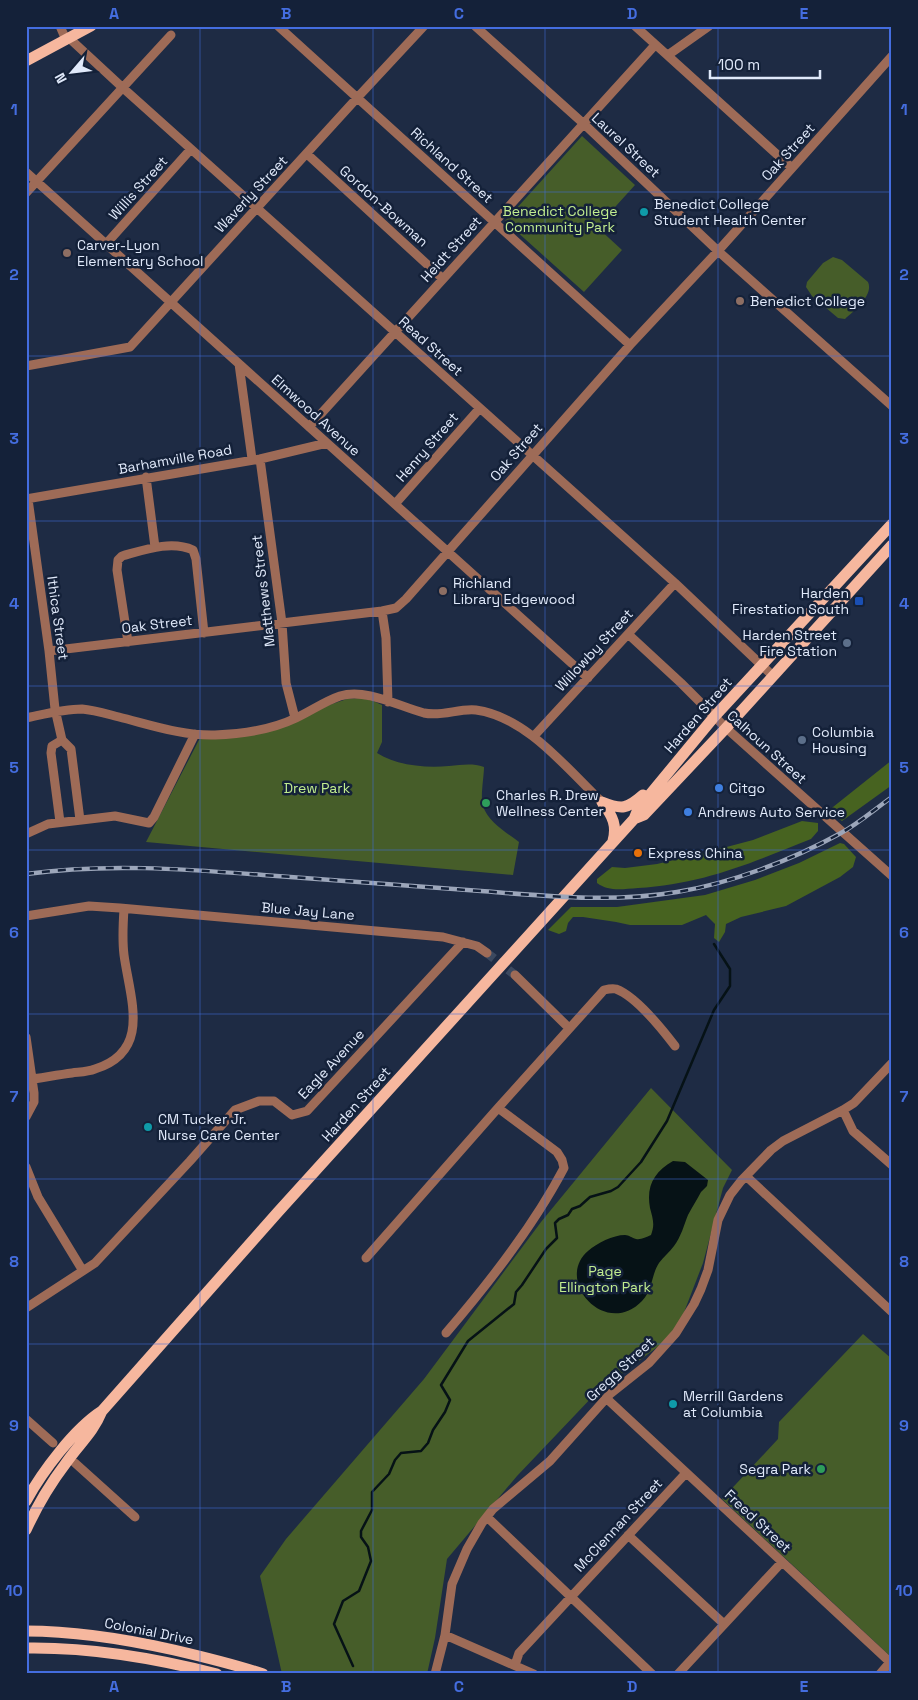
<svg xmlns="http://www.w3.org/2000/svg" width="918" height="1700" font-family="'Space Grotesk',sans-serif">
<style>
.green{fill:#465d29}
.forest{fill:#476320}
.water{fill:#061216}
.lines{fill:none;stroke-linecap:round;stroke-linejoin:round}
.stream{stroke:#061216;stroke-width:2.5}
.minor-tunnel{stroke:#3b485f;stroke-width:9;stroke-dasharray:9 4.5;stroke-linecap:butt}
.minor{stroke:#9e6b57;stroke-width:9}
.major{stroke:#f6b79e;stroke-width:11}
.rail-casing{stroke:#9ca6ba;stroke-width:4.5}
.rail{stroke:#142139;stroke-width:2.5;stroke-dasharray:8;stroke-linecap:butt}
.grid{fill:none;stroke:#446ddf;stroke-width:1;stroke-opacity:0.55}
.culture-dot{fill:#0f9aa8;stroke:#142139;stroke-width:2}
.education-dot{fill:#8d6e63;stroke:#142139;stroke-width:2}
.transit-dot{fill:#1a4fb4;stroke:#142139;stroke-width:2}
.service-dot{fill:#5c6f8a;stroke:#142139;stroke-width:2}
.shop-dot{fill:#3f7fe0;stroke:#142139;stroke-width:2}
.leisure-dot{fill:#2e9e5b;stroke:#142139;stroke-width:2}
.food-dot{fill:#e8710a;stroke:#142139;stroke-width:2}
.labels{text-anchor:middle;dominant-baseline:central;stroke-width:5;stroke-linejoin:round;paint-order:stroke}
.street-label{font-size:14px;fill:#e0e9fa;stroke:#142139}
.poi-label{font-size:14px;fill:#e0e9fa;stroke:#142139;text-anchor:start}
.park-label{font-size:14px;fill:#c1ed8f;stroke:#142139}
.neatline{fill:none;stroke:#446ddf;stroke-width:2}
.grid-label{font-size:16px;text-anchor:middle;font-weight:bold;fill:#446ddf}
</style>
<rect width="100%" height="100%" fill="#1e2b44"/>
<!-- green -->
<path class="green" d="M582,136L635,185L597,227L622,250L584,292L505,221Z
M833,257L842,260L868,282C874,295 854,311 845,319L838,318L812,296L806,287L807,282L823,263Z
M361,698L373,701L382,705V742L377,753C398,766 426,768 449,766C462,765 472,763 484,767C484,777 480,797 483,806C488,822 507,833 519,842L513,875L146,842L200,738L235,737L347,699Z
M651,1088L732,1170L723,1188L703,1263L676,1333L595,1394L517,1476L447,1559L435,1638L427,1674H282L260,1576L286,1539L424,1379L541,1222Z
M863,1334L892,1359V1655L890,1656L722,1499L778,1439L779,1422Z"/>
<!-- forest -->
<path class="forest" d="M892,760V785L842,821L828,811Z
M802,821L818,823V831L811,839C751,863 703,884 638,888C623,889 609,892 597,883V879L612,867L625,868L657,864L700,854L753,840Z
M840,843L844,844L856,857L853,867L840,877L786,906L741,917L726,924L725,932L719,942L714,938L715,924L706,915L682,925H630L616,922L583,917H573L568,923L566,931L559,934L548,930L571,907H617L705,895L755,880L799,863Z"/>
<!-- water -->
<path class="water" d="M673,1161L685,1162L708,1180L707,1186L701,1192C697,1200 692,1207 688,1215C684,1225 681,1237 674,1246C670,1252 663,1257 659,1263C651,1275 653,1290 642,1301C605,1339 554,1280 588,1251C597,1243 613,1235 625,1235C629,1235 632,1238 636,1239C641,1240 646,1237 651,1235C655,1225 653,1219 650,1208C646,1186 654,1172 673,1161Z"/>
<g class="lines">
<!-- stream -->
<path class="stream" d="M353,1666L334,1624L343,1601L359,1591L371,1561L368,1547L361,1537V1531L372,1510V1492L389,1474L395,1460L401,1453L421,1451L428,1443L433,1430L445,1412L450,1400L441,1385L468,1341L514,1304L516,1292L522,1285L546,1249L557,1238L555,1223L559,1219L568,1215L572,1209L580,1206L590,1197L611,1191L618,1187L641,1162L667,1121L714,1010L730,986V969L714,944"/>
<!-- minor-tunnel -->
<path class="minor-tunnel" d="M487,953L515,975"/>
<!-- minor -->
<path class="minor" d="M60,26L66,40
M278,26L630,345
M475,26L584,124L718,251L892,406
M635,26L792,168
M69,38L123,88L675,583L773,676
M668,55L709,26
M307,154L443,279
M26,172L588,678
M26,193L171,35
M106,244L191,149
M239,364L252,459
M26,366L130,347L357,98L424,26
M309,427L655,45
M260,459L282,623L286,683L295,718
M146,477L155,547
M26,499L260,459L327,443
M28,499L49,651L55,709L62,740L71,749L80,820
M395,504L480,408
M382,611L386,638L388,702
M628,634L681,683L726,728L892,876
M128,642L117,570L118,560L122,556C144,550 171,540 193,550L196,559L204,633
M49,651L382,611L396,608L406,599L630,345L718,251L892,56
M26,718C45,714 63,709 82,709C94,710 107,714 119,717C151,725 183,736 215,735C243,734 271,730 296,718C311,711 325,701 340,696C366,688 398,706 424,713C442,717 459,708 476,710C527,717 567,769 602,802
M534,736L675,583
M60,822L51,753L52,746L62,740
M26,834L48,824L115,816L149,823L154,817L195,734
M26,916L89,906L120,908L443,937L477,946L487,953
M515,975L569,1028
M26,1037L34,1093V1102L26,1117
M26,1080C41,1078 57,1075 72,1073C79,1072 87,1072 95,1069C152,1051 130,999 124,955C122,939 123,924 124,909
M843,1110L853,1131L892,1165
M26,1167L38,1197L83,1271
M746,1176L892,1312
M366,1258L498,1108L604,990C608,989 612,988 616,989C635,996 662,1029 675,1046
M26,1308L95,1263L190,1161L235,1110L259,1101H274L292,1115L307,1111L463,942
M446,1333C489,1283 533,1227 564,1168L562,1160L557,1152L498,1108
M606,1398L892,1664
M26,1419L53,1443
M75,1463L135,1517
M487,1517L652,1674
M628,1535L724,1624
M445,1635L534,1674
M515,1665L519,1653L686,1473
M435,1674L445,1635L452,1584L467,1549L482,1523L493,1509L550,1461L610,1394L649,1363L676,1333L694,1304L701,1289L708,1270L718,1220L730,1195L741,1181L771,1150L783,1141L843,1110L854,1103L892,1063
M678,1674L782,1562
M880,1674L892,1660"/>
<!-- major -->
<path class="major" d="M26,61L91,26
M602,802C622,810 627,809 643,795
M603,804C613,816 617,826 613,841
M634,819L638,809L714,717L892,524
M26,1501C42,1472 74,1429 102,1411L278,1212L634,819L644,815L726,728L892,545
M26,1530C37,1506 50,1484 66,1463C79,1444 93,1433 102,1411
M26,1631C77,1631 125,1639 174,1650C204,1657 234,1664 263,1674
M26,1648C90,1647 155,1658 217,1674"/>
<!-- rail casing -->
<g class="rail-casing">
<path id="rail" d="M26,874C105,863 184,869 263,875C336,880 408,886 481,891C546,896 612,903 677,892C732,883 792,860 841,833C859,823 875,809 892,797"/>
</g>
<!-- rail -->
<use href="#rail" class="rail"/>
</g>
<!-- grid -->
<path class="grid" d="M200,26V1674M373,26V1674M545,26V1674M718,26V1674M26,192H892M26,356H892M26,521H892M26,686H892M26,850H892M26,1014H892M26,1179H892M26,1344H892M26,1508H892"/>
<!-- markers -->
<g class="culture-dot">
<circle cx="644" cy="212" r="5"/>
<circle cx="148" cy="1127" r="5"/>
<circle cx="673" cy="1404" r="5"/>
</g>
<g class="education-dot">
<circle cx="67" cy="253" r="5"/>
<circle cx="740" cy="301" r="5"/>
<circle cx="443" cy="591" r="5"/>
</g>
<rect class="transit-dot" x="854" y="596" width="10" height="10" rx="2.5"/>
<g class="service-dot">
<circle cx="847" cy="643" r="5"/>
<circle cx="802" cy="740" r="5"/>
</g>
<g class="shop-dot">
<circle cx="719" cy="788" r="5"/>
<circle cx="688" cy="812" r="5"/>
</g>
<g class="leisure-dot">
<circle cx="486" cy="803" r="5"/>
<circle cx="821" cy="1469" r="5"/>
</g>
<circle class="food-dot" cx="638" cy="853" r="5"/>
<g class="labels">
<!-- street labels -->
<g class="street-label">
<text transform="translate(626 145) rotate(43)">Laurel Street</text>
<text transform="translate(788 152) rotate(-48)">Oak Street</text>
<text transform="translate(452 165) rotate(42)">Richland Street</text>
<text transform="translate(138 188) rotate(-48)">Willis Street</text>
<text transform="translate(251 194) rotate(-47)">Waverly Street</text>
<text transform="translate(384 206) rotate(42)">Gordon-Bowman</text>
<text transform="translate(451 249) rotate(-48)">Heidt Street</text>
<text transform="translate(431 346) rotate(42)">Read Street</text>
<text transform="translate(316 415) rotate(42)">Elmwood Avenue</text>
<text transform="translate(427 447) rotate(-49)">Henry Street</text>
<text transform="translate(516 452) rotate(-49)">Oak Street</text>
<text transform="translate(175 459) rotate(-10)">Barhamville Road</text>
<text transform="translate(263 591) rotate(-97)">Matthews Street</text>
<text transform="translate(58 618) rotate(82)">Ithica Street</text>
<text transform="translate(157 624) rotate(-7)">Oak Street</text>
<text transform="translate(594 650) rotate(-47)">Willowby Street</text>
<text transform="translate(698 715) rotate(-49)">Harden Street</text>
<text transform="translate(767 747) rotate(42)">Calhoun Street</text>
<text transform="translate(308 911) rotate(5)">Blue Jay Lane</text>
<text transform="translate(331 1064) rotate(-47)">Eagle Avenue</text>
<text transform="translate(356 1104) rotate(-48)">Harden Street</text>
<text transform="translate(620 1369) rotate(-43)">Gregg Street</text>
<text transform="translate(758 1521) rotate(43)">Freed Street</text>
<text transform="translate(618 1525) rotate(-47)">McClennan Street</text>
<text transform="translate(149 1631) rotate(11)">Colonial Drive</text>
</g>
<!-- poi labels -->
<g class="poi-label">
<text x="654" y="204">Benedict College<tspan x="654" dy="16">Student Health Center</tspan></text>
<text x="77" y="245">Carver-Lyon<tspan x="77" dy="16">Elementary School</tspan></text>
<text x="750" y="301">Benedict College</text>
<text x="453" y="583">Richland<tspan x="453" dy="16">Library Edgewood</tspan></text>
<text x="849" y="593" text-anchor="end">Harden<tspan x="849" dy="16">Firestation South</tspan></text>
<text x="837" y="635" text-anchor="end">Harden Street<tspan x="837" dy="16">Fire Station</tspan></text>
<text x="812" y="732">Columbia<tspan x="812" dy="16">Housing</tspan></text>
<text x="729" y="788">Citgo</text>
<text x="496" y="795">Charles R. Drew<tspan x="496" dy="16">Wellness Center</tspan></text>
<text x="698" y="812">Andrews Auto Service</text>
<text x="648" y="853">Express China</text>
<text x="158" y="1119">CM Tucker Jr.<tspan x="158" dy="16">Nurse Care Center</tspan></text>
<text x="683" y="1396">Merrill Gardens<tspan x="683" dy="16">at Columbia</tspan></text>
<text x="811" y="1469" text-anchor="end">Segra Park</text>
</g>
<!-- park labels -->
<g class="park-label">
<text x="560" y="211">Benedict College<tspan x="560" dy="16">Community Park</tspan></text>
<text x="317" y="788">Drew Park</text>
<text x="605" y="1271">Page<tspan x="605" dy="16">Ellington Park</tspan></text>
</g>
</g>
<!-- border -->
<rect width="918" height="1700" fill="none" stroke="#142139" stroke-width="55"/>
<!-- north arrow -->
<g transform="translate(72 72) rotate(242)" stroke="#142139" stroke-width="4" paint-order="stroke">
<path d="M0-4L9 19L0 12L-9 19Z" fill="#e0e9fa"/>
<text y="-8" font-size="14" font-weight="bold" text-anchor="middle" fill="#e0e9fa">N</text>
</g>
<!-- scale -->
<path d="M710 70v8h110v-8" fill="none" stroke="#e0e9fa" stroke-width="2.5"/>
<text x="718" y="70" font-size="15" fill="#e0e9fa" stroke="#142139" stroke-width="4" paint-order="stroke">100 m</text>
<rect x="28" y="28" width="862" height="1644" class="neatline"/>
<g class="grid-label">
<text x="114" y="19">A</text>
<text x="286" y="19">B</text>
<text x="459" y="19">C</text>
<text x="632" y="19">D</text>
<text x="804" y="19">E</text>
<text x="14" y="115">1</text>
<text x="904" y="115">1</text>
<text x="14" y="280">2</text>
<text x="904" y="280">2</text>
<text x="14" y="444">3</text>
<text x="904" y="444">3</text>
<text x="14" y="609">4</text>
<text x="904" y="609">4</text>
<text x="14" y="773">5</text>
<text x="904" y="773">5</text>
<text x="14" y="938">6</text>
<text x="904" y="938">6</text>
<text x="14" y="1102">7</text>
<text x="904" y="1102">7</text>
<text x="14" y="1267">8</text>
<text x="904" y="1267">8</text>
<text x="14" y="1431">9</text>
<text x="904" y="1431">9</text>
<text x="14" y="1596">10</text>
<text x="904" y="1596">10</text>
<text x="114" y="1692">A</text>
<text x="286" y="1692">B</text>
<text x="459" y="1692">C</text>
<text x="632" y="1692">D</text>
<text x="804" y="1692">E</text>
</g>
</svg>
